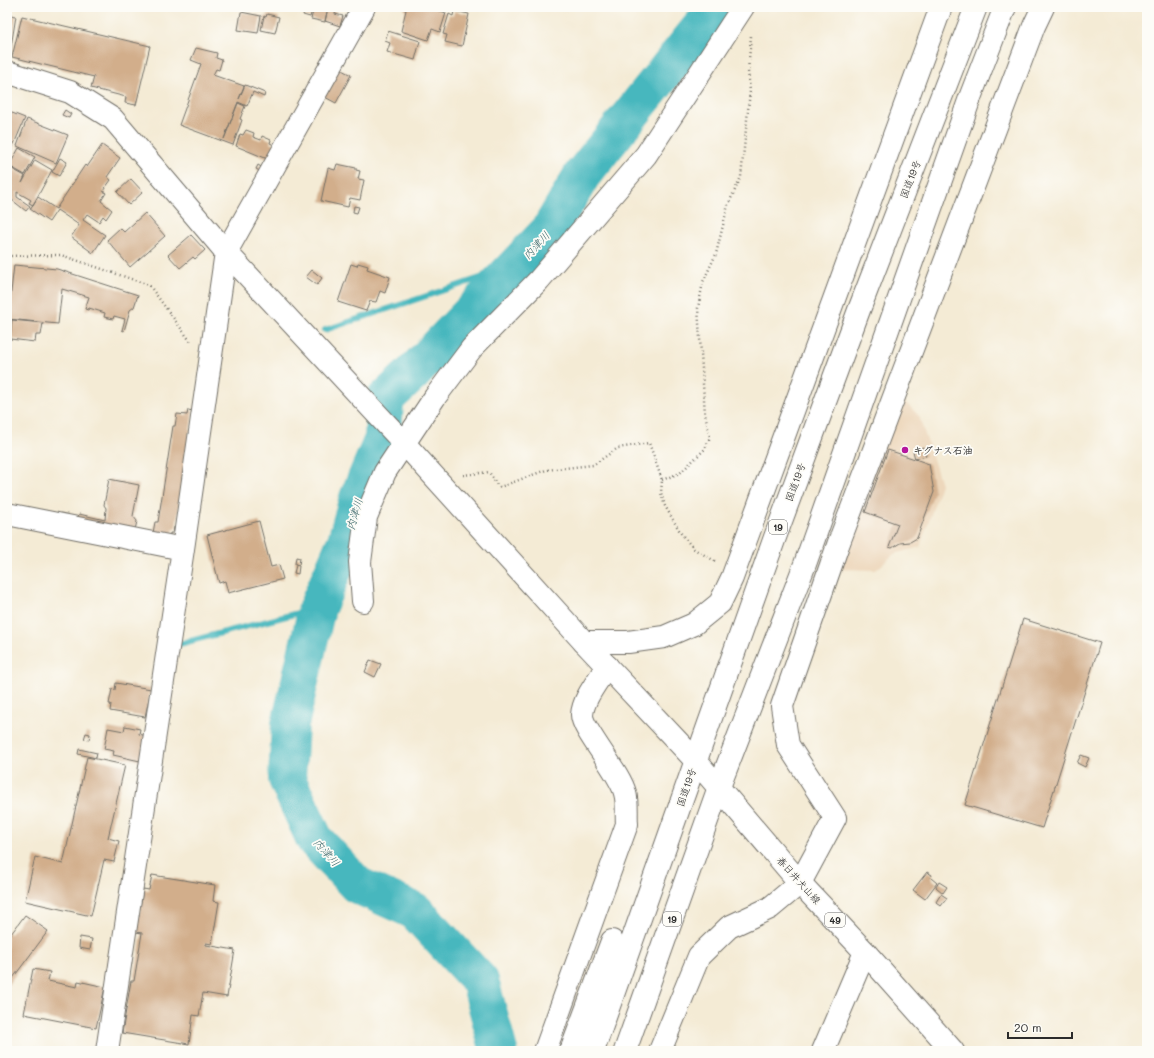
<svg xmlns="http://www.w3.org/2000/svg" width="1154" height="1058" font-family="Mali,'Klee One',sans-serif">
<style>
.built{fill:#edd7bb}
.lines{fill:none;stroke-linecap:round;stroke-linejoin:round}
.stream{stroke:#47b7be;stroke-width:6}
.river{stroke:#47b7be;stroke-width:38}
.building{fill:#d2ae8b}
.minor-casing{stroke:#716e66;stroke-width:24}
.tertiary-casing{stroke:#716e66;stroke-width:24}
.primary-casing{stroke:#716e66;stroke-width:24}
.trunk-casing{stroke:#716e66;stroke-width:24}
.path{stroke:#716e66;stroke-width:2.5;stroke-dasharray:1 3;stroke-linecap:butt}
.minor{stroke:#fff;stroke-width:22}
.tertiary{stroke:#fff;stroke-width:22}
.primary{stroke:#fff;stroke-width:22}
.trunk{stroke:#fff;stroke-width:22}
.poi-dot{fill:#b5179e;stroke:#fdfcf7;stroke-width:1.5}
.labels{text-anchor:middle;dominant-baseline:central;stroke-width:3.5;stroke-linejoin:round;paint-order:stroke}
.shield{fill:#fdfcf7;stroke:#6a6a68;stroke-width:1}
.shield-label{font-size:9px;font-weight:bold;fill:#2b2b2b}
.street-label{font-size:10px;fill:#2b2b2b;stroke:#fdfcf7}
.poi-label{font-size:10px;font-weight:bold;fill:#2b2b2b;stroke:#fdfcf7;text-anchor:start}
.water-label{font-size:11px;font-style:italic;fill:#366366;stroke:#fdfcf7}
</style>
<rect width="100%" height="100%" fill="#fdfcf7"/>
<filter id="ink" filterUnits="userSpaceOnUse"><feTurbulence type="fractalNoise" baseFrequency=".025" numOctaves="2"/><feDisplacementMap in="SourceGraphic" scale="8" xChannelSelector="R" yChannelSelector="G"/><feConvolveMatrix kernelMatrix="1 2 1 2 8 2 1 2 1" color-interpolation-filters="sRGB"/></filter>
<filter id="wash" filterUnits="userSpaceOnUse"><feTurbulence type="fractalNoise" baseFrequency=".012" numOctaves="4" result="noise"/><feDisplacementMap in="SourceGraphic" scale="16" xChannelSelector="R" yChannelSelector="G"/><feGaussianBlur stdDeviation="0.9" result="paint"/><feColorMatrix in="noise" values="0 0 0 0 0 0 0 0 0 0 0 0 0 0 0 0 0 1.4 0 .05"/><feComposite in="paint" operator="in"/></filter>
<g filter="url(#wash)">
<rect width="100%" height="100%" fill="#f4ebd5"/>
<!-- built -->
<path class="built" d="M898,395L919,416L941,484L920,547L894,554L876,570L838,569Z"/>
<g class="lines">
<!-- stream -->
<path class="stream" d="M325,330L519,265
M179,644L317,608"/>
<!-- river -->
<path class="river" d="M499,1051L480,981L415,911L357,885L315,840L287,779L290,724L317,608L346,541L358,498L383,439L385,399L412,374L549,231L582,175L717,7"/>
</g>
<g id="blocks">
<!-- building -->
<path class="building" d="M310,7H337L335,14L343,16L340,26L325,21L327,12L325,22L311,19L314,8Z
M404,7H439L438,10L446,13L440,32L432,29L428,40L401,31L406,10L404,9Z
M305,8L312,10L310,17L303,15Z
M454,11L469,14L462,46L445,42L447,35L443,34L449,14L453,16Z
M241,12L261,16L258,33L238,30Z
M267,14L279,17L275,33L261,30L264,16L266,17Z
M7,15L16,16L10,53L7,52Z
M22,16L150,46L136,105L125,103L126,97L91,88L94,77L12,57Z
M388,31L420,41L415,60L387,52L390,43L385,41Z
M196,48L217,53L216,58L222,60L219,70L216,69L213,75L244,86L239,99L245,85L265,93L264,97L253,92L247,106L238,102L224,139L238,103L245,106L240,119L242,120L233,145L179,125L201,64L191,60Z
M338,68L351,75L336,103L323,96Z
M65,110L71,114L69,118L62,115Z
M7,111L25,118L9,156H7Z
M27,119L68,135L56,163L17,146Z
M246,130L254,133L253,137L261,140L262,136L271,140L270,143L276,146L270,160L236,146L240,134L243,135Z
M102,145L120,158L107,177L111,180L103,191L106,193L101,201L112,210L106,219L103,216L99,222L87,214L83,220L105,235L93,253L71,237L79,225L57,210L49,222L30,209L38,197L56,209L85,165L87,167Z
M19,148L35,157L25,175L9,166Z
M60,158L67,162L59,176L52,172Z
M35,160L52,170L33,205L29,203L31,200L17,192V197L30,206L26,211L7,196V166L25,176L22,183Z
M337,164L356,168V170L360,171L358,179L364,180L360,200L350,198L348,207L321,201L328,168L335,170Z
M258,165L263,168L261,172L256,169Z
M131,179L143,192L129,205L117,192Z
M354,206L359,207L357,213L353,212Z
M145,213L165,236L130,267L107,240L120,228L124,232Z
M191,235L205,250L195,259L193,257L180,268L168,255Z
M358,263L368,266L367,269L390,277L385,293L380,291L376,302L370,301L366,311L338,302L351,264L357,266Z
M14,265L57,269L138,295L134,307L130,310L124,331L122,330L125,319L114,316L113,319L104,317L105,313L89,308L88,310L85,309L89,297L62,289L58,324L8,319Z
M312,270L322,278L317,285L306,277Z
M12,320L43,323L41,335H36L35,342L10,339Z
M188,410L193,411L176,528L174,527L173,533H170V536L153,533L155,522H158L173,426H175L177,414L187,415Z
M923,447L926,456L915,459L929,464L934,492L917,538L910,542L900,543L892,548L889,547L898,524L865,512L888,450L915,459L913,451Z
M109,479L139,485L133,516L137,521L135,530L77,521L79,514L105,520L106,508L104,505Z
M259,521L271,567L279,565L283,579L228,593L225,581L219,583L207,535Z
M296,557L300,558L299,565L295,564Z
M296,565L299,566L298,574L294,573Z
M1023,619L1100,643L1042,828L965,805Z
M370,660L381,664L375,677L365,672Z
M116,683L151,689L145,717L110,711L111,704H109L112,689L115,690Z
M125,726L140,729L139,734L146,736L140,761L113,755L114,751L104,749L108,728L124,731Z
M86,733L90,734L89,740L84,739Z
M79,749L97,753L96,758L78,754Z
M1081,755L1089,758L1085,767L1077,763Z
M87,757L125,765L108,838L119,841L114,862L104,860L91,916L25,901L35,857L63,864Z
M927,872L932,875L931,878L937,883L925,899L913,890Z
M152,875L215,885L213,901L219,902L212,944L206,943V945L235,950L227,997L203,993L199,1016L193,1015L189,1044L122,1033L131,981H134L142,933L136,932L143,889L149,890Z
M939,882L947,887L943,893L936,887Z
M941,894L947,898L941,906L936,902Z
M25,915L48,931L7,986V931L11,934Z
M80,937L92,939L90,950L79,948Z
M33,969L50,972L48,981L77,987L78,981L105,987L96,1028L24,1014Z"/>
</g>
</g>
<g filter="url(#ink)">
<use href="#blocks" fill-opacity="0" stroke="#716e66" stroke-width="1"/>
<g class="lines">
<!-- minor casing -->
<g class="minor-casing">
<path id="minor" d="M7,514L183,549
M363,601L360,562L366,517L385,472L435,397L472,348L539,280L646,155L743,7
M584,642H628L664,637L694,624L720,603L732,578L941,7
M107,1051L183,549L226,252L364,7
M545,1051L627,824C626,815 628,803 625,793C620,772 582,730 582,715C583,698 599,680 607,666
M571,1051L612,941
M660,1051L699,956L729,927L770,908L800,883L835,818L788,745L782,706L838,545L1034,26L1043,7
M823,1051L865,952"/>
</g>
<!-- tertiary casing -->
<g class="tertiary-casing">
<path id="tertiary" d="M7,72L70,92L113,119L226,252L403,442L584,642L696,761"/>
</g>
<!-- primary casing -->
<g class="primary-casing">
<path id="primary" d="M696,761L800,883L865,952L953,1051"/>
</g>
<!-- trunk casing -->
<g class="trunk-casing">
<path id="trunk" d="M593,1051L774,540L859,310L976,7
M625,1051L719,787L805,564L971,95L1005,7"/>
</g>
<!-- path -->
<path class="path" d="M7,256L61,255L149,285L191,342
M463,475L489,472L497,485L500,487L546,470L593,465L618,448L649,443L662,480L661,493L665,506L682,535L694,549L715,561
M662,480L680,473L705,449L710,437L705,414L698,308L703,282L716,254L728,205L741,177L750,91L748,71L751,36"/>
<!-- minor -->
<use href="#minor" class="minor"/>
<!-- tertiary -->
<use href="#tertiary" class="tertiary"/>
<!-- primary -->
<use href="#primary" class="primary"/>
<!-- trunk -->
<use href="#trunk" class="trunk"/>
</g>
</g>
<!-- markers -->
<circle class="poi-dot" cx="905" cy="450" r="4"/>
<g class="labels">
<!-- shield labels -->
<g class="shield">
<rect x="769" y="520" width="18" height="14" rx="3"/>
<rect x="663" y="912" width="18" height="14" rx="3"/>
<rect x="825" y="913" width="20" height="14" rx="3"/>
</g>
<g class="shield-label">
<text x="778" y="527">19</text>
<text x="672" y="919">19</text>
<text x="835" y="920">49</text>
</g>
<!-- street labels -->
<g class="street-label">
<text transform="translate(910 179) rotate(-69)">国道19号</text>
<text transform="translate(795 482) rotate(-70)">国道19号</text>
<text transform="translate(686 787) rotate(-71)">国道19号</text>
<text transform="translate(799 880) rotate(48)">春日井犬山線</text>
</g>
<!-- poi labels -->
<g class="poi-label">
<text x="913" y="450">キグナス石油</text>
</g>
<!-- water labels -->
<g class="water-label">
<text transform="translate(536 245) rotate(-47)">内津川</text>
<text transform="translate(354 514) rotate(-74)">内津川</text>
<text transform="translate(327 852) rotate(49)">内津川</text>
</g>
</g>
<!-- margin -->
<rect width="1154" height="1058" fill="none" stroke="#fdfcf7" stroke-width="24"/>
<!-- scale -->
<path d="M1008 1032v6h64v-6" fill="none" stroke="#2b2b2b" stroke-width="2"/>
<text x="1014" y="1032" font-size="12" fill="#2b2b2b" stroke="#fdfcf7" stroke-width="3" paint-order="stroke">20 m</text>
</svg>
